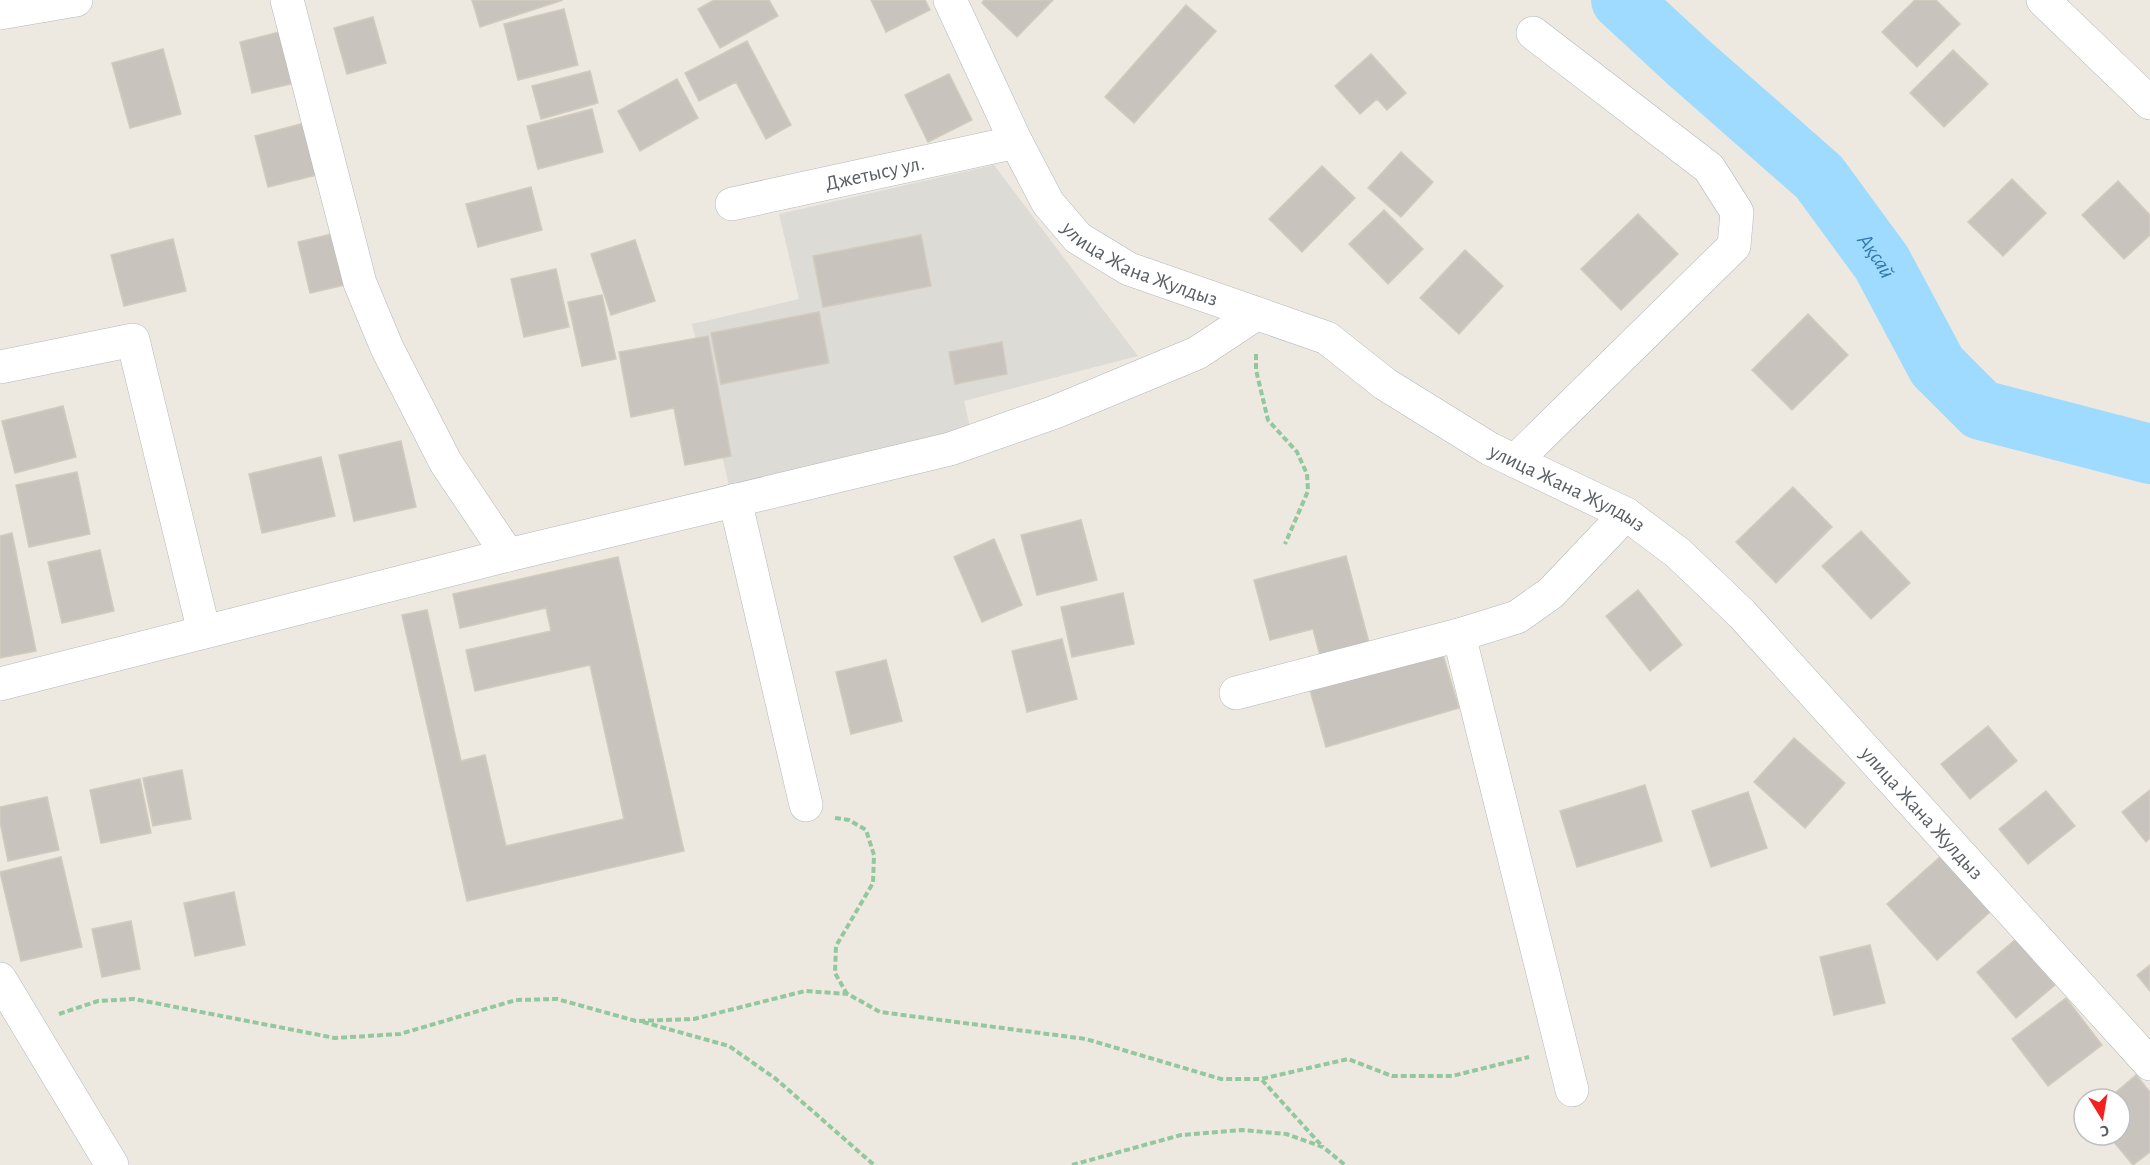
<svg xmlns="http://www.w3.org/2000/svg" width="2150" height="1165" font-family="'Alegreya Sans',sans-serif">
<style>
.industrial{fill:#dddbd5}
.lines{fill:none;stroke-linecap:round;stroke-linejoin:round}
.river{stroke:#9edbff;stroke-width:60}
.building{fill:#c8c4bd;stroke:#d2cabe;stroke-width:1.5}
.minor-casing{stroke:#b3b7bc;stroke-width:34}
.path{stroke:#93c89e;stroke-width:4;stroke-dasharray:6 3;stroke-linecap:butt}
.minor{stroke:#fff;stroke-width:33}
.labels{text-anchor:middle;dominant-baseline:central;stroke-width:6;stroke-linejoin:round;paint-order:stroke}
.street-label{font-size:21px;fill:#595e62;stroke:#fff}
.water-label{font-size:22px;font-style:italic;fill:#3477ad;stroke:#fff}
</style>
<rect width="100%" height="100%" fill="#ede9e0"/>
<!-- industrial -->
<path class="industrial" d="M994,165L1138,356L964,401L970,427L729,486L692,324L799,299L779,214Z"/>
<g class="lines">
<!-- river -->
<path class="river" id="s1" d="M1621,0L1688,62L1819,177L1882,263L1937,366L1981,410L2150,454"/>
</g>
<!-- building -->
<path class="building" d="M472,0H563L480,27Z
M714,0H769L778,16L720,48L698,9Z
M871,0H925L930,10L886,32Z
M984,0H1053L1017,37L982,3Z
M1915,0H1936L1960,24L1917,67L1882,32Z
M1186,5L1216,31L1134,123L1105,97Z
M564,9L578,65L518,80L504,24Z
M373,17L386,63L347,74L334,28Z
M291,29L304,81L252,93L240,42Z
M747,41L791,125L766,139L736,82L699,101L685,73Z
M163,49L181,114L130,128L112,63Z
M1953,50L1988,84L1944,127L1910,93Z
M1371,54L1406,93L1387,110L1377,99L1360,114L1335,86Z
M590,71L598,103L541,119L532,86Z
M949,74L972,120L928,142L905,95Z
M677,79L698,118L640,151L618,111Z
M592,109L603,152L538,169L527,126Z
M316,120L329,172L268,187L255,136Z
M1401,152L1433,182L1401,217L1368,188Z
M1322,166L1355,198L1302,252L1269,219Z
M2012,179L2046,213L2003,256L1968,222Z
M2118,181L2150,215V235L2124,259L2082,215Z
M531,187L542,230L478,247L466,204Z
M1384,210L1423,249L1388,284L1349,244Z
M1638,214L1678,254L1621,310L1581,269Z
M349,230L362,281L310,293L298,242Z
M921,235L931,286L823,307L813,256Z
M173,239L186,291L124,306L111,255Z
M635,240L655,301L611,315L591,254Z
M1465,250L1503,286L1459,334L1420,298Z
M556,269L569,327L524,337L511,279Z
M602,295L616,359L582,366L568,302Z
M819,312L829,363L721,384L711,333Z
M1808,314L1848,355L1792,410L1752,370Z
M708,336L731,456L685,465L674,408L631,417L619,352Z
M1002,342L1007,374L955,384L949,352Z
M63,406L76,457L15,473L2,421Z
M401,441L416,507L354,521L339,455Z
M321,457L335,516L262,533L249,474Z
M77,472L90,534L29,547L16,485Z
M1793,487L1832,527L1776,583L1736,542Z
M1081,520L1097,580L1037,595L1021,535Z
M1861,531L1910,583L1871,619L1822,566Z
M12,533L36,651L0,658V536Z
M994,539L1022,605L982,622L954,557Z
M100,550L114,611L62,623L48,562Z
M1346,556L1372,654L1323,667L1313,629L1270,640L1254,580Z
M618,557L684,851L467,901L402,615L427,610L461,761L485,755L506,846L624,819L590,665L475,691L466,650L551,631L546,608L460,628L453,594Z
M1638,590L1682,645L1650,671L1606,616Z
M1123,593L1134,644L1072,657L1061,607Z
M1062,639L1077,699L1027,712L1012,651Z
M1440,645L1459,708L1326,747L1308,683Z
M886,660L902,721L851,734L836,672Z
M1988,726L2017,761L1970,799L1941,764Z
M1794,738L1845,783L1805,828L1754,782Z
M182,770L191,819L153,826L143,778Z
M140,779L151,833L101,843L90,790Z
M1645,785L1662,841L1577,867L1560,811Z
M2150,790V838L2146,842L2122,812Z
M2046,791L2075,826L2028,864L1999,829Z
M1748,792L1767,848L1711,867L1692,811Z
M47,797L59,850L8,861L0,822V807Z
M1941,856L1990,912L1937,960L1887,904Z
M61,857L82,947L21,961L0,872Z
M234,892L245,945L195,956L184,903Z
M131,921L140,969L102,977L92,929Z
M2016,939L2055,985L2016,1018L1977,972Z
M1870,945L1885,1003L1834,1015L1820,957Z
M2150,965V991L2137,975Z
M2066,998L2102,1045L2048,1086L2012,1039Z
M2136,1075L2150,1092V1152L2133,1165L2108,1135H2120V1099H2108Z"/>
<g class="lines">
<!-- minor casing -->
<g class="minor-casing">
<g id="minor">
<path d="M287,0L360,283L387,348L446,463L508,555"/>
<path id="s2" d="M950,0L1016,142L1048,203L1078,238L1129,269L1327,338L1385,384L1490,449L1626,514L1678,553L1742,614L2150,1064"/>
<path d="M2043,0L2150,103"/>
<path d="M0,13L76,0"/>
<path id="s3" d="M732,204L1016,142"/>
<path d="M0,367L133,340L204,632"/>
<path d="M1515,461L1734,246L1737,212L1709,168L1533,33"/>
<path d="M735,500L806,805"/>
<path d="M1459,635L1572,1090"/>
<path d="M0,684L508,555L950,449L1055,412L1197,353L1256,314"/>
<path d="M1236,693L1459,635L1517,617L1551,593L1626,514"/>
<path d="M0,979L112,1165"/>
</g>
</g>
<!-- path -->
<path class="path" d="M1256,354V370L1268,420L1297,452L1307,474L1308,491L1285,544
M835,818L849,820L866,830L874,855L873,883L836,946L835,973L847,994
M59,1014L98,1001L134,999L335,1038L400,1034L516,1000L557,999L636,1021L694,1019L805,991L848,994L880,1012L1086,1039L1221,1079H1261L1348,1059L1392,1076H1452L1529,1057
M643,1022L729,1046L776,1079L874,1165
M1262,1080L1321,1145
M1072,1165L1181,1135L1242,1130L1286,1134L1323,1147L1345,1165"/>
<!-- minor -->
<use href="#minor" class="minor"/>
</g>
<g class="labels">
<!-- street labels -->
<g class="street-label">
<text stroke="none"><textPath href="#s3" startOffset="146">Джетысу ул.</textPath></text>
<text stroke="none"><textPath href="#s2" startOffset="339">улица Жана Жулдыз</textPath></text>
<text stroke="none"><textPath href="#s2" startOffset="825">улица Жана Жулдыз</textPath></text>
<text stroke="none"><textPath href="#s2" startOffset="1311">улица Жана Жулдыз</textPath></text>
</g>
<!-- water labels -->
<g class="water-label">
<text stroke="none"><textPath href="#s1" startOffset="363">Ақсай</textPath></text>
</g>
</g>
<!-- north arrow -->
<g transform="translate(2102 1117) rotate(169)"><circle r="28" fill="#ffffff" stroke="#bdbfc0" stroke-width="1.5"/>
<path d="M0-4.5L10 22L0 15L-10 22Z" fill="#f3221f"/>
<text y="-9" font-size="16" font-weight="bold" text-anchor="middle" fill="#595e62">С</text>
</g>
</svg>
